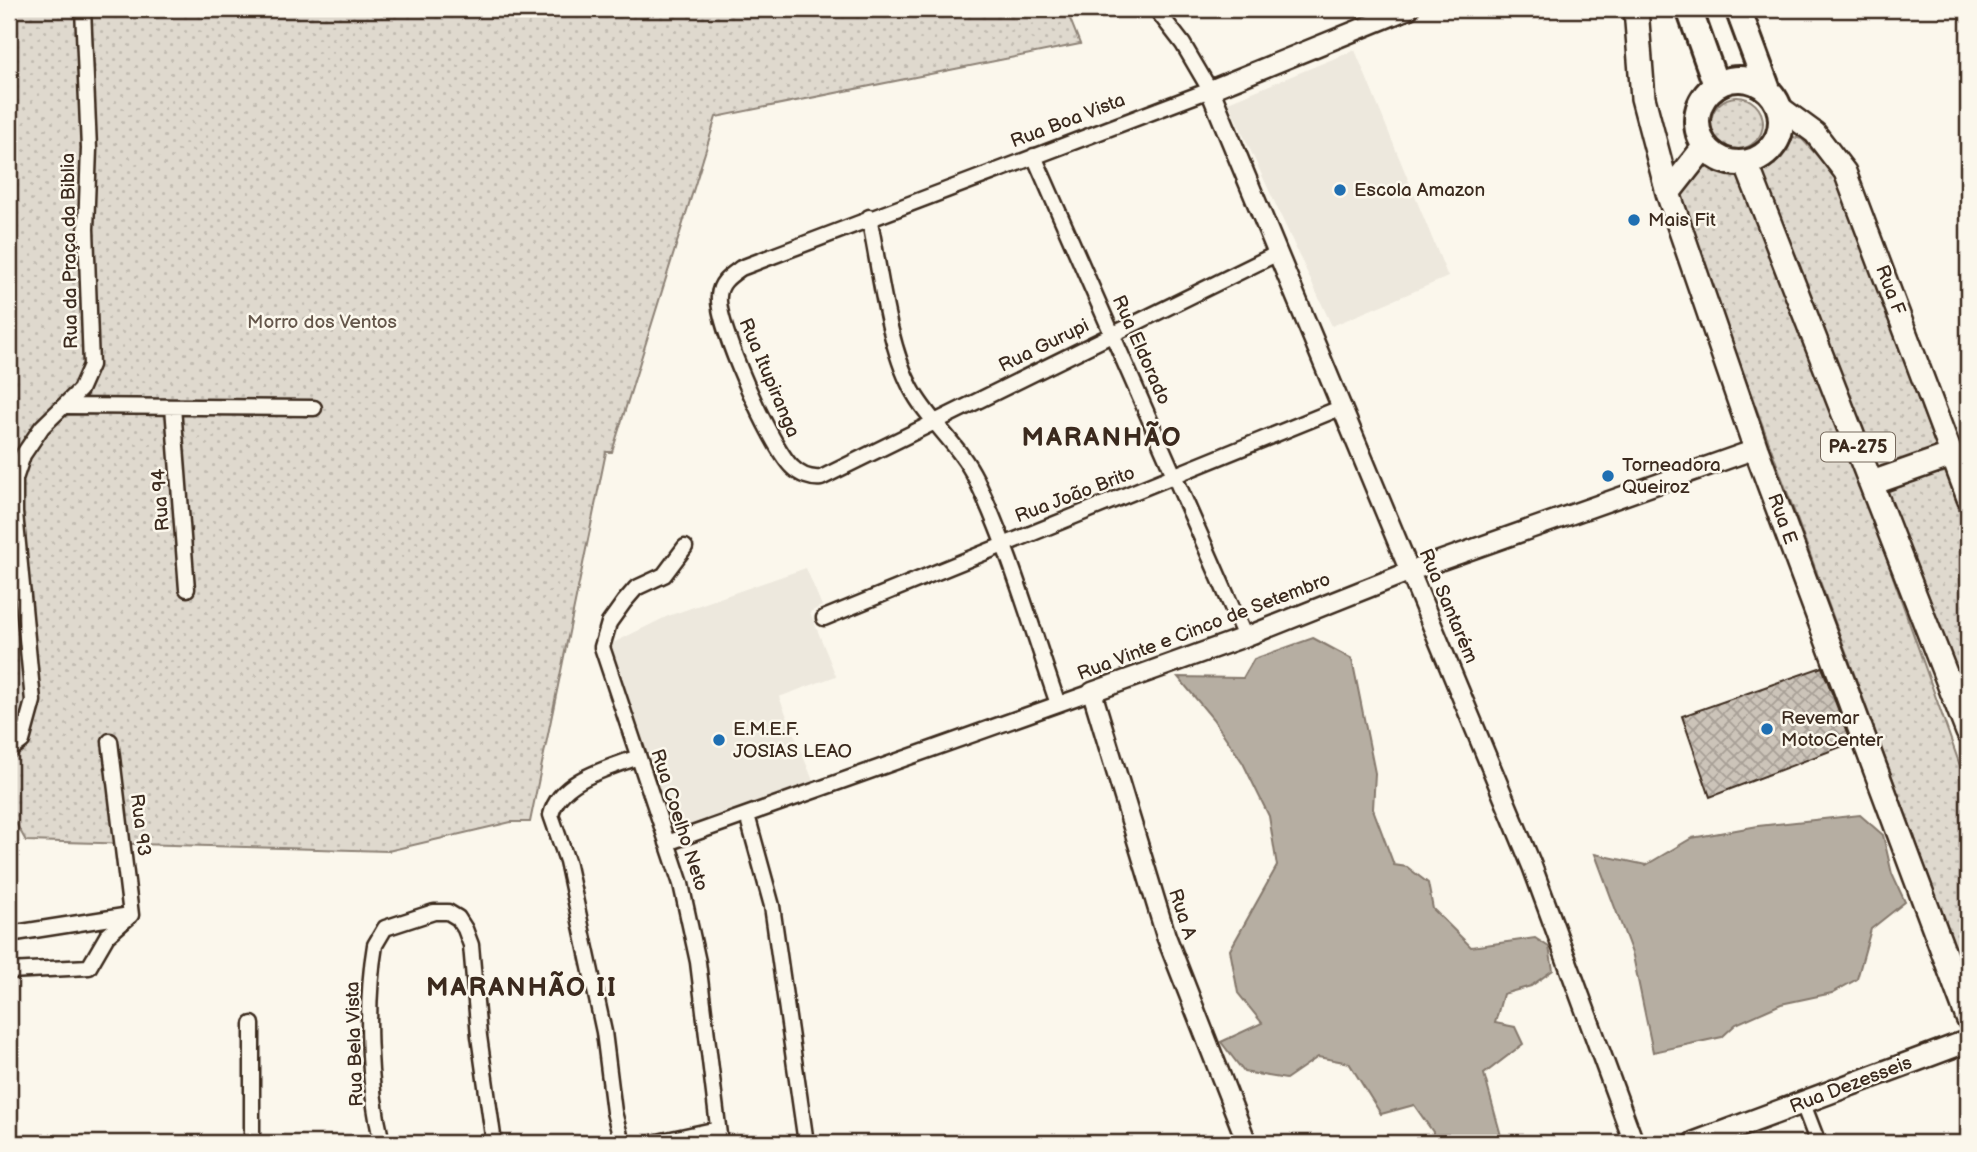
<svg xmlns="http://www.w3.org/2000/svg" width="1977" height="1152" font-family="'Balsamiq Sans',sans-serif">
<style>
.built{fill:#ede8dd}
.grass{fill:url(#grass-dots);stroke:#8d8276;stroke-width:2}
.water{fill:#b6aea2;stroke:#85796d;stroke-width:2}
.building{fill:url(#building-cross-hatch);stroke:#3b2a1e;stroke-width:2}
.lines{fill:none;stroke-linecap:round;stroke-linejoin:round}
.minor-casing{stroke:#3b2a1e;stroke-width:19}
.tertiary-casing{stroke:#3b2a1e;stroke-width:23}
.secondary-casing{stroke:#3b2a1e;stroke-width:26}
.primary-casing{stroke:#3b2a1e;stroke-width:28}
.trunk-casing{stroke:#3b2a1e;stroke-width:30}
.minor{stroke:#fbf7ec;stroke-width:14}
.tertiary{stroke:#fbf7ec;stroke-width:18}
.secondary{stroke:#fbf7ec;stroke-width:21}
.primary{stroke:#fbf7ec;stroke-width:23}
.trunk{stroke:#fbf7ec;stroke-width:24}
.poi-dot{fill:#1f6fb2;stroke:#fbf7ec;stroke-width:2.5}
.labels{text-anchor:middle;dominant-baseline:central;stroke-width:5;stroke-linejoin:round;paint-order:stroke}
.shield{fill:#fbf7ec;stroke:#75685c;stroke-width:2}
.shield-label{font-size:18px;font-weight:bold;fill:#3b2a1e}
.street-label{font-size:19px;fill:#3b2a1e;stroke:#fbf7ec}
.poi-label{font-size:19px;fill:#3b2a1e;stroke:#fbf7ec;text-anchor:start}
.park-label{font-size:19px;fill:#64564a;stroke:#fbf7ec}
.district-label{font-size:26px;font-weight:bold;letter-spacing:2px;fill:#3b2a1e;stroke:#fbf7ec}
</style>
<defs>
<pattern id="grass-dots" width="8" height="8" patternUnits="userSpaceOnUse" patternTransform="scale(1.75)"><rect width="8" height="8" fill="#dfd9ce"/><path d="M2 2h.1M6 6h.1" fill="none" stroke="#c0bab0" stroke-width="1.8" stroke-linecap="round"/></pattern>
<pattern id="building-cross-hatch" width="8" height="8" patternUnits="userSpaceOnUse" patternTransform="scale(1.75)"><rect width="8" height="8" fill="#ccc4b9"/><path d="M0 0l8 8M0 8l8-8" fill="none" stroke="#a79f96"/></pattern>
</defs>
<rect width="100%" height="100%" fill="#fbf7ec"/>
<filter id="ink" filterUnits="userSpaceOnUse"><feTurbulence type="fractalNoise" baseFrequency=".0143" numOctaves="2"/><feDisplacementMap in="SourceGraphic" scale="14" xChannelSelector="R" yChannelSelector="G"/><feConvolveMatrix kernelMatrix="1 2 1 2 8 2 1 2 1" color-interpolation-filters="sRGB"/></filter>
<g filter="url(#ink)">
<!-- built -->
<path class="built" d="M1355,50L1448,277L1332,326L1228,102Z
M806,568L822,606L810,612L836,676L779,697L814,783L725,818L672,832L611,644L668,616Z"/>
<!-- grass -->
<path class="grass" d="M9,9H1066L1080,44L716,117L612,452H606L530,822H511L388,851L26,841L9,811Z
M1711 123a26 26 0 1 1 52 0a26 26 0 1 1-52 0Z
M1781,134L1802,139L1835,175L1968,533V728L1762,172Z
M1718,158L1732,163H1746L1968,788V983L1678,196L1696,172Z"/>
<!-- water -->
<path class="water" d="M1313,638L1352,659L1375,773L1373,809L1394,865L1407,867L1428,883L1433,909L1471,947L1535,938L1549,947L1553,970L1531,986L1503,994L1495,1023L1515,1027L1523,1044L1484,1074L1503,1143H1431L1433,1132L1414,1105L1381,1114L1349,1063L1318,1057L1286,1079L1244,1072L1221,1042L1262,1023L1238,993L1230,950L1277,866L1269,816L1243,763L1213,719L1178,677L1243,678L1254,659Z
M1860,815L1883,835L1892,874L1905,902L1871,929L1857,979L1832,993L1781,1004L1736,1024L1722,1037L1653,1052L1633,956L1595,854L1646,865L1692,838L1758,826Z"/>
<!-- building -->
<path class="building" d="M1822,667L1851,743L1710,797L1682,716Z"/>
<g class="lines">
<!-- minor casing -->
<g class="minor-casing">
<path id="minor" d="M1156,9L1183,44L1210,90L741,268C730,276 720,282 719,296C716,324 771,447 792,467C800,475 811,479 821,478L1276,254
M1034,156L1245,637
M869,217C880,269 887,342 911,388C928,421 959,444 976,479C1010,551 1032,629 1058,704
M67,406L314,408
M173,407L187,589
M685,547L664,575L636,588L624,602L609,623L602,647L681,884L698,962L720,1143
M824,618L1340,408
M110,741L131,915
M9,751L22,741L33,701L15,513V479L23,455L42,427L80,390L91,365L86,229L89,149L83,9
M747,815L772,906L806,1143
M667,843L1092,692
M9,934L130,915
M9,971L89,967L107,936L131,915
M1803,1104L1818,1143
M252,1143V1024
M382,1143C368,1085 365,1004 375,945L385,928L434,912H448L458,918L465,929L471,945L479,1036L494,1143
M622,1143L614,1112L604,1032L567,861L551,815C559,780 609,768 638,757
M653,1143L718,1129"/>
</g>
<!-- tertiary casing -->
<g class="tertiary-casing">
<path id="tertiary" d="M1409,9L1210,90L1532,866L1634,1143
M1247,1143L1166,936L1092,692L1245,637L1411,571L1756,449"/>
</g>
<!-- secondary casing -->
<g class="secondary-casing">
<path id="secondary" d="M1778,106L1815,133L1845,172L1968,498
M1694,1143L1968,1041"/>
</g>
<!-- primary casing -->
<g class="primary-casing">
<path id="primary" d="M1636,9L1643,98L1668,193L1756,449L1968,1018
M1746,163L1968,732
M1668,193L1705,146
M1872,483L1952,455"/>
</g>
<!-- trunk casing -->
<g class="trunk-casing">
<path id="trunk" d="M1689,9L1716,85
M1738,9L1768,90
M1697 121a42 42 0 1 1 84 0a42 42 0 1 1-84 0Z"/>
</g>
<!-- minor -->
<use href="#minor" class="minor"/>
<!-- tertiary -->
<use href="#tertiary" class="tertiary"/>
<!-- secondary -->
<use href="#secondary" class="secondary"/>
<!-- primary -->
<use href="#primary" class="primary"/>
<!-- trunk -->
<use href="#trunk" class="trunk"/>
</g>
</g>
<!-- markers -->
<g class="poi-dot">
<circle cx="1340" cy="190" r="7"/>
<circle cx="1634" cy="220" r="7"/>
<circle cx="1608" cy="476" r="7"/>
<circle cx="1767" cy="729" r="7"/>
<circle cx="719" cy="740" r="7"/>
</g>
<g class="labels">
<!-- shield labels -->
<rect class="shield" x="1821" y="432.5" width="74" height="29" rx="5"/>
<g class="shield-label">
<text x="1858" y="447">PA-275</text>
</g>
<!-- street labels -->
<g class="street-label">
<text transform="translate(1068 121) rotate(-21)">Rua Boa Vista</text>
<text transform="translate(70 251) rotate(-91)">Rua da Praça da Biblia</text>
<text transform="translate(1890 290) rotate(69)">Rua F</text>
<text transform="translate(1044 346) rotate(-26)">Rua Gurupi</text>
<text transform="translate(1141 350) rotate(66)">Rua Eldorado</text>
<text transform="translate(769 378) rotate(67)">Rua Itupiranga</text>
<text transform="translate(1075 495) rotate(-21)">Rua João Brito</text>
<text transform="translate(161 500) rotate(-94)">Rua 94</text>
<text transform="translate(1782 519) rotate(70)">Rua E</text>
<text transform="translate(1448 606) rotate(67)">Rua Santarém</text>
<text transform="translate(1204 627) rotate(-21)">Rua Vinte e Cinco de Setembro</text>
<text transform="translate(679 820) rotate(72)">Rua Coelho Neto</text>
<text transform="translate(140 825) rotate(83)">Rua 93</text>
<text transform="translate(1182 914) rotate(72)">Rua A</text>
<text transform="translate(355 1044) rotate(-92)">Rua Bela Vista</text>
<text transform="translate(1851 1085) rotate(-21)">Rua Dezesseis</text>
</g>
<!-- poi labels -->
<g class="poi-label">
<text x="1354" y="190">Escola Amazon</text>
<text x="1648" y="220">Mais Fit</text>
<text x="1622" y="465">Torneadora<tspan x="1622" dy="22">Queiroz</tspan></text>
<text x="1781" y="718">Revemar<tspan x="1781" dy="22">MotoCenter</tspan></text>
<text x="733" y="729">E.M.E.F.<tspan x="733" dy="22">JOSIAS LEAO</tspan></text>
</g>
<!-- park labels -->
<g class="park-label">
<text x="322" y="322">Morro dos Ventos</text>
</g>
<!-- district labels -->
<g class="district-label">
<text x="1102" y="438">MARANHÃO</text>
<text x="522" y="988">MARANHÃO II</text>
</g>
</g>
<!-- margin -->
<rect width="1977" height="1152" fill="none" stroke="#fbf7ec" stroke-width="35"/>
<rect x="18" y="18" width="1942" height="1117" fill="none" stroke="#3b2a1e" stroke-width="2.5" filter="url(#ink)"/>
</svg>
